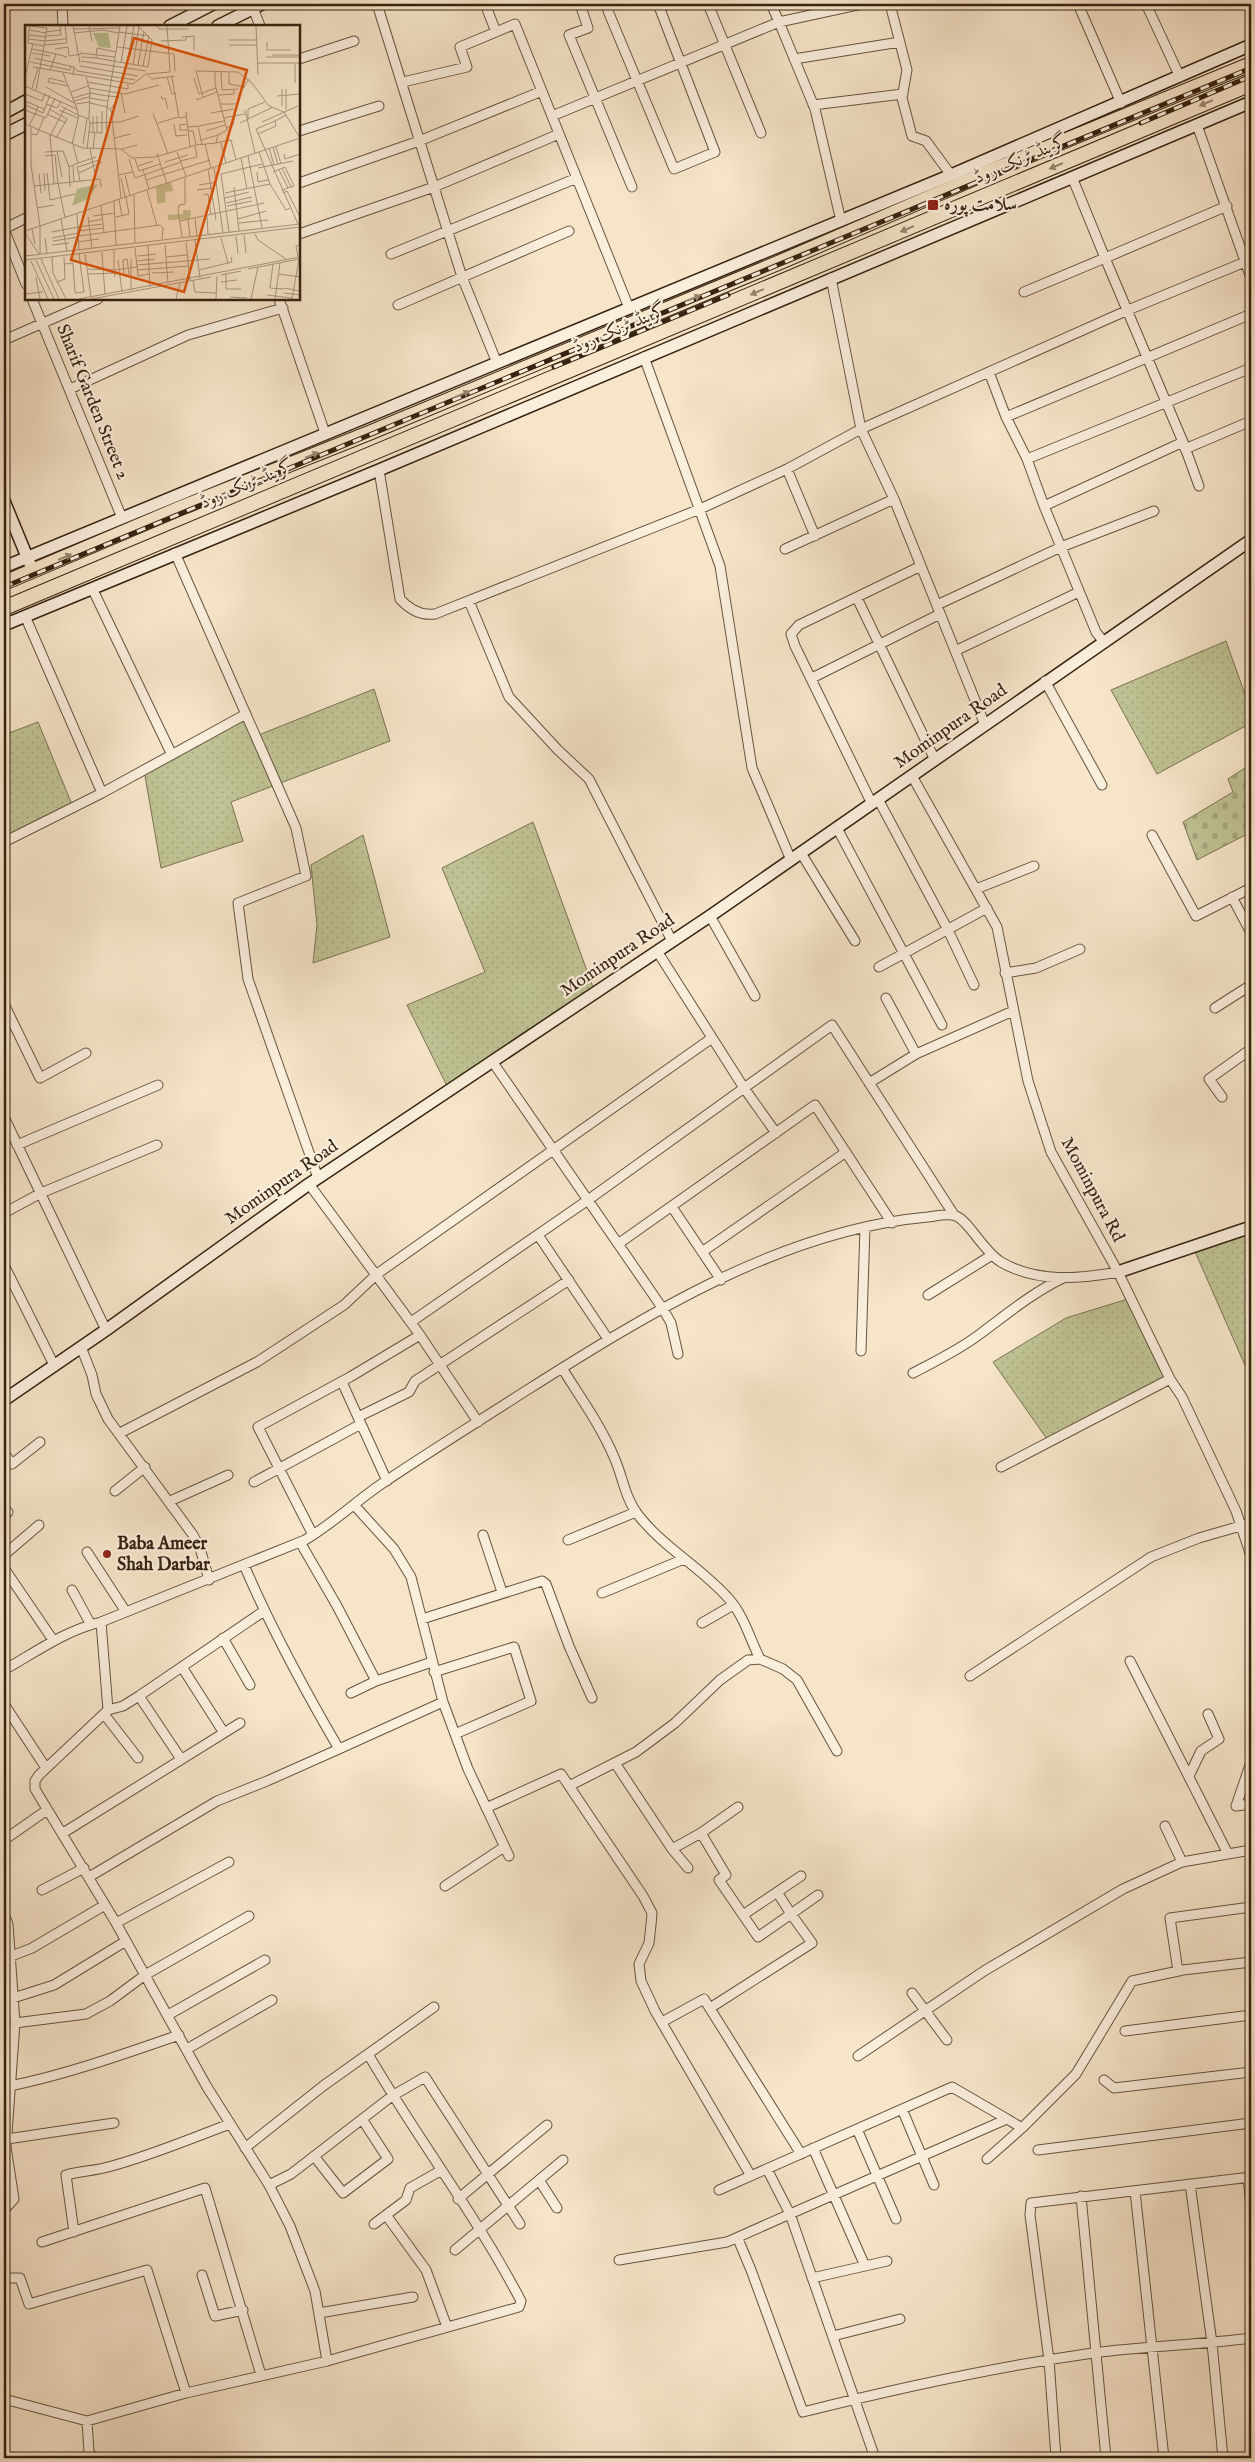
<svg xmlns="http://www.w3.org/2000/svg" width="1255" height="2462" font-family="'IM FELL English',Amiri,serif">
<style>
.grass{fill:url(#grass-dots);stroke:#7a7353}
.cemetery{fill:url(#cemetery-stones);stroke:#7a7353}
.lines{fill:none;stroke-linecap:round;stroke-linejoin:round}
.street-casing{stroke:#66543f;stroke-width:11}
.secondary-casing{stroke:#362311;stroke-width:14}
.primary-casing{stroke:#362311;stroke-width:16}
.street{stroke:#faeedd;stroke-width:9}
.secondary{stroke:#faeedd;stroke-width:11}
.primary{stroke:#f7e5ca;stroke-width:14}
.rail-casing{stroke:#362311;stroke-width:5}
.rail{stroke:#faeedd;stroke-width:3;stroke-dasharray:9;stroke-linecap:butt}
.oneway{fill:#96846e}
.poi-dot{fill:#8f2418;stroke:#faeedd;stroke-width:2}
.labels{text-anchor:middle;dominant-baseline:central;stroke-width:4.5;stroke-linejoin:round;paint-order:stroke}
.street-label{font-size:18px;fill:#362311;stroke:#faeedd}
.poi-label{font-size:18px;font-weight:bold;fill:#362311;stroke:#faeedd;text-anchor:start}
.inset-road{fill:none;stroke:#aa9780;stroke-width:1}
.view{fill:#df560c;fill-opacity:0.15;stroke:#df560c;stroke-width:2.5}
.inset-edge{fill:none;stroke:#362311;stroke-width:2.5}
</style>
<defs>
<pattern id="grass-dots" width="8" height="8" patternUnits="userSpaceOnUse" patternTransform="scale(1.25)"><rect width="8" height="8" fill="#bfc395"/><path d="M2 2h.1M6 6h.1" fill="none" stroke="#a5a77f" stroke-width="1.8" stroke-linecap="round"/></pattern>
<pattern id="cemetery-stones" width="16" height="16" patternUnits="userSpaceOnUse" patternTransform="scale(1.25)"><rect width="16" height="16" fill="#bfc395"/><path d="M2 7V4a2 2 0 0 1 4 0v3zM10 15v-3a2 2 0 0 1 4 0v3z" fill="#a5a77f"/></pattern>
</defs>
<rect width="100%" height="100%" fill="#f7e5ca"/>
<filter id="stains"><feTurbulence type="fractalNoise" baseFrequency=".004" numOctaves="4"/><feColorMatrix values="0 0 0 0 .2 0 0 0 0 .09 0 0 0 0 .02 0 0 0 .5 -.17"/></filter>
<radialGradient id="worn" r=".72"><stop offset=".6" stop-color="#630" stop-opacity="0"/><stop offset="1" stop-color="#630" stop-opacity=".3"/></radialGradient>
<!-- grass -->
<path class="grass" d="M1226,641L1251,711V723L1157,774L1111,690Z
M374,689L390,741L231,802L243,841L161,868L144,770L246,714L256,736Z
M38,722L73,807L4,842V735Z
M533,822L595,993L449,1090L407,1005L485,972L442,868Z
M363,835L390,937L313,963L317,925L311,865Z
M1251,1227V1379L1193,1247Z
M1131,1298L1170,1379L1049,1442L993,1362L1066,1318Z"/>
<!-- cemetery -->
<path class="cemetery" d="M1251,764V832L1197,860L1183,822L1233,792L1228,779Z"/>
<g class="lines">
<!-- street casing -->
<g class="street-casing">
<path id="street" d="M62,4L63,26
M377,4L462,277L497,363
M485,4L496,32
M580,4L588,28L569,35L632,187
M708,4L761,133
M771,4L779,22L862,4
M890,4L907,70L902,98L912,136L926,141L951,175
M1078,4L1121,103
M1146,4L1180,77
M253,8L260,26
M608,11L674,169L715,152L658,4
M299,59L354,41
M794,59L900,42
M403,82L467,67L460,47L515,24L629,308
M813,105L903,94
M552,116L779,22L815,109L841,221
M1197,125L1251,278
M299,131L379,106
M299,183L419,141L542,91
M4,229L26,284
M4,229L26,218
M299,234L434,187L559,134
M391,254L577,178
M831,278L861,429L894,499L985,725
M1024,292L1105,258L1072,177
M32,299L122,518
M279,299L325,433
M398,305L569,231
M4,340L98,299
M644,357L720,566L752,768L791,860
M989,372L1006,417L1027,459L1044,506L1096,632L1103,641
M70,389L188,335L283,308
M1006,417L1251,314
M1185,449L1251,421
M1027,459L1251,368
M787,469L815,536
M379,470L400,599C410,610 421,616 435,614L700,509L787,469L861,429L1128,310L1245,262
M1199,486L1183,442L1105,258L1227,206
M1044,506L1183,442
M785,549L894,499
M175,553L296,828L306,876L238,903L248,979L318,1178
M92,588L172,755
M857,598L935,760
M469,601L509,697L558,750L589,779L672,941
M937,605L1061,547L1154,511
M25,616L102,793
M955,651L1079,592
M812,678L940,614
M1045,681L1102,785
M912,776L997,927L1028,1081L1051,1152L1118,1272L1170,1379L1182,1397L1236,1511L1251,1556
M878,799L948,930L974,985
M872,804L795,646L791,634L799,625L921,566
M837,828L942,1025
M1152,835L1196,916L1251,888
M4,842L102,793L246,714
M801,853L855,941
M976,889L1034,866
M1232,897L1251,933
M710,916L755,996
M657,951L744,1088L776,1133
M879,967L987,908
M1005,973L1036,968L1080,949
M886,998L916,1054
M4,1004L40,1078L86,1053
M1215,1008L1251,985
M492,1061L663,1309L671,1323L678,1354
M869,1083L916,1054L1013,1011
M1222,1097L1209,1079L1251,1049
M4,1117L106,1330
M17,1145L158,1085
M309,1184L420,1335L478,1422
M672,1207L721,1280
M4,1213L41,1193L157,1145
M538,1235L608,1339
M618,1244L815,1105L892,1223
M702,1252L846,1152
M4,1265L54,1365
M928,1295L992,1255
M411,1322L588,1200L832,1025L954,1215
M81,1347L92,1375L96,1394L108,1419L193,1535L200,1548L209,1580
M861,1351L865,1228
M562,1368C580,1397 601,1426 614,1457C623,1477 625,1499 639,1516C664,1548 702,1568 729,1599C744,1616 750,1639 760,1659L783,1669L797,1680L837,1751
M913,1373C936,1361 959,1350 980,1334C1007,1314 1032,1293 1063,1278
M342,1382L387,1481
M358,1417L409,1392L415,1381L569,1280
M120,1433L257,1362L344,1305L377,1274L712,1038
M4,1453L12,1464L40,1442
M1001,1467L1170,1379
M254,1482L361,1424
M115,1491L145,1467
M170,1501L228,1475
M355,1506L394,1549L411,1577L443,1702L468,1769L509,1856
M4,1515L8,1512
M313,1535L258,1427L350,1377L420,1335
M483,1535L502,1592
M568,1540L636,1512
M300,1542L337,1606L376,1681L432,1662
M87,1552L126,1612
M4,1555L39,1525
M244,1565C271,1628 304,1689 339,1749L443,1702
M4,1568L53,1640
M72,1590L91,1625
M602,1593L684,1559
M422,1619L542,1581L546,1584L569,1646L592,1698
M702,1623L733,1605
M223,1638L250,1685
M1130,1661L1227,1852
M182,1667L224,1733
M4,1670C36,1652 64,1631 101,1622
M434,1672L514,1647L531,1701L455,1734
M970,1676L1151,1557L1199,1538L1251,1523
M351,1693L376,1681
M139,1696L181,1759
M4,1704L46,1768
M108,1710L123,1706L139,1696L264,1611
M104,1714L138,1758
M1251,1762L1236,1806L1251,1804
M615,1763L672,1849L688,1868
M1189,1776L1201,1751L1219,1739L1208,1714
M569,1786L636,1752L675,1723L720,1680L748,1660L760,1659
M486,1808L561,1774L643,1896L652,1913L651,1925L649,1943L639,1964L641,1981L655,2011L751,2176
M1165,1826L1182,1862
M63,1833L240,1723
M701,1833L726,1875L719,1880L758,1937L791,1914L812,1943L710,2008
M4,1840L47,1810
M672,1849L701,1833L738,1807
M89,1877L217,1801L267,1781L339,1749
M445,1886L504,1847
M42,1890L84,1868
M777,1892L791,1914L818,1895
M4,1915L8,1924L15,2023L6,2147L14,2199L4,2210
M743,1915L801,1876
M116,1923L229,1862
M4,1959L32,1948L105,1905
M1178,1971L1170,1918L1251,1907
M912,1993L947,2040
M13,1998L54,1985L126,1941
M168,2015L265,1960
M662,2022L704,1999L801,2154
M15,2023L86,2014L110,2001L145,1975L249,1916
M1125,2031L1251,2015
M187,2049L272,2000
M858,2056L984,1971L1123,1889L1182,1862L1251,1850
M1104,2080L1114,2088L1251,2072
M10,2086C68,2074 124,2054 179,2035
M902,2109L934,2185
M857,2129L896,2219
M7,2139L114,2123
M245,2148L323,2086L434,2007
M813,2148L865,2266
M1038,2150L1251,2123
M314,2156L343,2193L388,2159L362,2119
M987,2159L1022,2128
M1248,2177L1251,2206
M539,2180L557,2208
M1190,2184L1212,2343L1223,2458
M269,2185L291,2174L392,2096L425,2077L520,2224
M719,2190L952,2087L1007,2119
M1135,2191L1164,2458
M1081,2196L1106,2458
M458,2199L547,2125
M386,2215L426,2270L447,2327
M374,2224L406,2200L410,2188L440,2171
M74,2232L66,2175C80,2171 94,2171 108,2167C150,2156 189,2139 230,2124
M738,2239L751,2270L803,2412C898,2388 995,2367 1093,2353C1145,2346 1199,2345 1251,2338
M42,2242L205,2188L261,2375
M455,2250L563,2160
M619,2260L727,2242L790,2214L767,2169
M202,2275L215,2316L243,2310
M4,2278H20L29,2304L147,2270L186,2393
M812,2278L887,2261
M319,2313L413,2297
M833,2336L900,2319
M327,2361L315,2291L290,2226L269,2185L207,2087L116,1923L35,1789V1781L39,1775L108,1710L101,1622L305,1540C332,1524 354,1503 380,1485C427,1453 476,1423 524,1392C646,1315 781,1230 928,1217C936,1216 948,1213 956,1216C968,1220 984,1252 1001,1262C1037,1283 1079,1279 1118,1272
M4,2399L87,2421L186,2393L327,2361L519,2307L521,2301C476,2215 417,2138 368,2054
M87,2421L89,2452L94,2458
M875,2458L790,2214L1007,2119L1022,2128L1076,2074L1132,1981L1183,1970L1251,1962
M1056,2458L1049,2360L1030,2215L1031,2203L1251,2177"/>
</g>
<!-- secondary casing -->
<g class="secondary-casing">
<path id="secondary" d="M170,26L213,4
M218,26L262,4
M4,113L26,101
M4,135L26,124
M4,501L30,564
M4,567L951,175L1251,45
M4,625L379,470L1251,102
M1118,1272L1251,1227
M4,1400L106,1330L309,1184L710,916L1251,540"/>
</g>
<!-- primary casing -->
<g class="primary-casing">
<path id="primary" d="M4,583L183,507L369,433L785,260L984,174L1251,64
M4,608L1251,84"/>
</g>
<!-- street -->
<use href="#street" class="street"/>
<!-- secondary -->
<use href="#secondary" class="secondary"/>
<!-- primary -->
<use href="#primary" class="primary"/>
<!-- rail casing -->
<g class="rail-casing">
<path id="rail" d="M1141,123L1251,76
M554,367L728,295
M4,587L1251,68"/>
</g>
<!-- rail -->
<use href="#rail" class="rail"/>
</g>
<!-- one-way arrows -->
<defs><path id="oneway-solid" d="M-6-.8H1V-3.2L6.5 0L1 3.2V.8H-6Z" transform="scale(1.25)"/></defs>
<g class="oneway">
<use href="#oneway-solid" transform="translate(1206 103) rotate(157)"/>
<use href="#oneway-solid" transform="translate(1056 166) rotate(157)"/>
<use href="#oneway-solid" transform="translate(907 229) rotate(157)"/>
<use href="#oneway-solid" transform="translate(757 292) rotate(157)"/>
<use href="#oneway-solid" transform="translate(694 298) rotate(-23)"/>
<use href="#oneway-solid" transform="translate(463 394) rotate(-23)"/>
<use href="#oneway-solid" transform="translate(312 455) rotate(-22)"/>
<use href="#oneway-solid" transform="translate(65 557) rotate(-23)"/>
</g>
<!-- markers -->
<g class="poi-dot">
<rect x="927" y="199" width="12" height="12" rx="2.5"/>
<circle cx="107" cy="1554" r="5"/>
</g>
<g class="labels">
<!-- street labels -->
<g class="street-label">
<text transform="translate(1021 160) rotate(-23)">گرینڈ ٹرنک روڈ</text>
<text transform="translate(620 329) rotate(-23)">گرینڈ ٹرنک روڈ</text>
<text transform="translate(92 402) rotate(68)">Sharif Garden Street 2</text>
<text transform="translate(247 485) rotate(-23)">گرینڈ ٹرنک روڈ</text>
<text transform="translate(951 727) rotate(-35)">Mominpura Road</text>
<text transform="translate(618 956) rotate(-34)">Mominpura Road</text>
<text transform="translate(282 1183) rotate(-35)">Mominpura Road</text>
<text transform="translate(1092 1190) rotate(62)">Mominpura Rd</text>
</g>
<!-- poi labels -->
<g class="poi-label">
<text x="944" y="205">سلامت پورہ</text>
<text x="117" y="1544">Baba Ameer<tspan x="117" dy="21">Shah Darbar</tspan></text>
</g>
</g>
<!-- overview -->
<g transform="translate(25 25)">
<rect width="275" height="275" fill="#f7e5ca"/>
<path d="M68,8H83L86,23L74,22ZM146,157L148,166L140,167L141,177L132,179L131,162ZM158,185H166L165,194L143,195V190L158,189Z" fill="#bfc395"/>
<path d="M73,159L63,174L47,181L52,164Z" fill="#bfc395"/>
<path class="inset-road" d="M2,1H5L22,3L19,21L3,18L4,5L5,1M48,1L55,38M64,1L67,16M95,1L82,82L86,85L96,173M132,1L134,4H164M231,1L233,50M49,4L94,3M4,5L21,8M21,7L36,5M94,7L124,11L118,41M49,8L77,5L94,8M4,10L21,12M21,11L36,10L35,1M157,12L169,11V25M3,14L20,16M204,15H231M20,16L41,14M136,16L161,15L162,12M242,17V25H266M19,20L42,18L40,1M204,20H231M92,22L149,29L150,46M7,24L31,29M30,24L43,22L44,31L56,29M91,27L72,23L71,33L123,42L127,15L113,1M7,28L25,31M55,28L90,32M247,30H275M56,32L71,33M241,32H275M9,33L49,42L48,50M56,36L121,46M5,37L45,45L46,41M96,38L102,1M102,38L109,1M232,38H275M108,40L114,2M113,40L119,6M55,41L113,51M8,42L108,59L121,49L145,47L142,1M49,42L52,46L110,55M25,45L31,29L42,32M196,46L197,65L213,64M204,47V59L220,62M38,48L52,84M123,50L127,54L150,51M0,52L8,19M61,52L65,66L64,94M142,52L147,69L151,68M147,52L154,93L161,92M169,53L174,69L191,63M40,57L24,53L23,57L43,61M62,57L103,64V59M270,58V38M0,61L52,84L53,90L64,94L65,98L95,97L114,91M21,62L49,78M7,63L13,43M64,63L100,69L134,60M11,65L19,21M46,67L63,61M65,68L83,71M96,68L100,88M0,69L17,76L20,68M193,70L209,69V65M83,71L94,72L86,84M136,71L137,74L140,73L143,84M252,71L275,69M178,72L171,46L213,47L226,57L244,81L259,87L275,113M48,73L65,68M65,73L82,76M171,75L192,67M0,76L19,84M49,76L64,72M65,78L82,82L81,104M21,79L32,83L36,76M50,79L65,77M195,79H211M0,80L12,85L4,101M13,81L12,85L18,88L25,70M36,81L53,90M257,81V64M24,84L42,94L31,113M0,85L21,93L30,73M34,85L53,93M220,85L230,128M261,85V64M161,87L165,122M128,88L143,129M186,88L209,84M22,89L41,98M72,91V107M198,93L220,89M223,94V84L240,77M250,96L231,104L273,199M237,97L273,81M65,98L64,107L77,108V86M133,98L153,92M215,98L248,82M0,99L58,123L96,124L107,133L130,132L171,120L191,118L193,110L202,105L190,59V46M149,99L151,111L162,110M162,99L155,100V105H163M174,101L199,96M6,102V140L15,201V229M163,102L173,101L177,120M201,103L208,100L214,69L224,54M163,106H168L171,120M181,106L200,100M68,107V91M7,109L12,110L19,92M233,109L251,101L250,96L261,90M25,110L29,158M25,111L40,83M89,113L106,109M176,115L193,110M191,118L206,115L211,135M196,118L201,138M47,119L54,90M58,119L62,94M180,119L186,144M248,122L253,140M251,122L256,139M244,123L249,140M62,124L64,107M65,124L71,154M68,124L70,107M97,124L112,120M32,126L37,152M20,127L38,126L44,142L45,162M152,127L161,151M234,127L245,159L261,185L265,183M132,128L142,159M259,129L260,134L275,129M20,131L30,130L33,159M223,131L237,203M216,133L222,164M104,134L110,153L156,137M110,134L114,146L135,139M155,136L172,132L170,121M140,137L163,130M53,138L71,132M48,141L49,157M52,141L55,156M113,141L128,136M44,142L53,138L48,120M53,142L74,135M189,143L198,208M233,143L268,136M257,143L266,162M183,144L191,195M118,145L124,164M254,145L263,163M232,147L233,157L243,155M248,147L260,142L269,161L257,165M19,148L20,166M22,148L25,175L50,169M54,148L77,137M14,149L16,168M93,150L108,147M100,150L105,171M96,153L100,172M121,155L185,135M33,158L40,193M174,160L192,157M9,161L75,154L76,162M209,162L214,206M122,165L132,201M172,165L187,163M200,168L245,159M258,168L262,166L275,192M109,169L110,218M178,170L183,169L186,190M200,173L224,167M94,174L97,191M89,176L91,220M201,178L227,172M76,181L79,208M202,181L227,176M12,183L29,180M52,189L54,225M68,191L90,188M182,191L183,209M91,192L104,189L101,172M170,193L172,211M36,194L42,226M163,194L165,212M213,194L241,186M155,196L239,178M63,197L78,194M214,198L243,195M52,202L78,199M7,204L10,219M0,206L275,113M53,206L79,203M27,207L53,202M204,207L196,149L237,139M0,208L14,229M230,209L233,215L261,234M219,210L221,228M53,211L135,200L138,203L137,214M211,211L213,229M157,212L153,185L154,180L160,179V153M20,213L22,228M27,213L53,208M196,213L203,238M170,215L175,253M28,216L53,212M53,217L66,215L63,192M161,217L165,255M27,220L44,218M140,220L143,258M123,221L125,262M67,223L66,215L74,214M110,223L113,251L124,249M89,225V245L112,242M77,227L80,270M60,229L66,272M0,231L275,199M113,231L131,229M27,232L28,248L41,274M141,232L162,230M273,232L271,221L275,220M16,234L34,274M0,235L275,202M11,235L29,274M93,235L97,267M6,236L23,274M111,236L130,234M40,239L48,238L50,268L59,267L54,229M248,239L245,263L259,264M112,240L185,234M63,244L89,245L90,252M223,244L275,234M112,245L164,241M174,245L207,237L206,232M127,248L149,247M201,248V264H216M63,249L92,248M254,249L275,252M196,250L216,246M99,251L98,235L102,234L104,250M11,252L15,274M168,255L170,267L191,268M32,257L40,254L39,232M196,257L212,255M259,263L275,266M106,265V234M259,268L275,270M0,269L18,267M242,270L267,273M205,272L222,273M54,274L275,232M66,274L186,252M151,274L155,258M191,274L192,251M226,274L233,242M250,274L255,238M267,274L274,234"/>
<path class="view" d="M109,13L222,45L159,267L46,235Z"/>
<rect width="275" height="275" class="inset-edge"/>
</g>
<!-- margin -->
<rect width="1255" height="2462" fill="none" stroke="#f7e5ca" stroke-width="20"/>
<rect x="5" y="5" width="1245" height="2452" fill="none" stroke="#362311" stroke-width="2.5"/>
<rect x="10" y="10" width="1235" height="2442" fill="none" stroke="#362311"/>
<rect width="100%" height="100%" filter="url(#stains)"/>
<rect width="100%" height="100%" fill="url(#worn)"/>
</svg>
